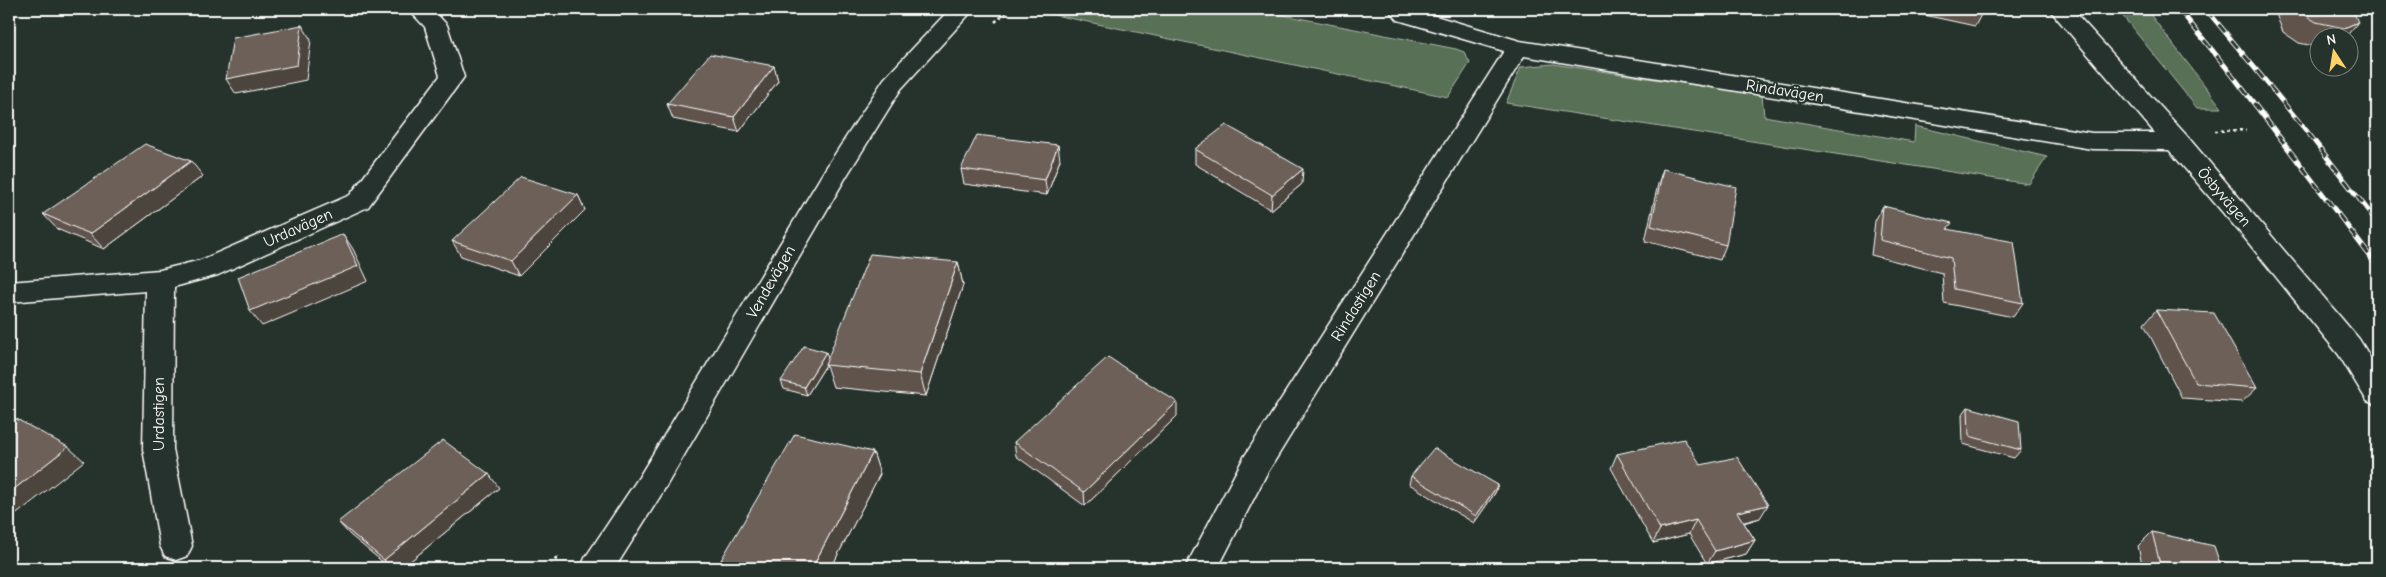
<svg xmlns="http://www.w3.org/2000/svg" width="2386" height="577" font-family="'Comic Neue',sans-serif">
<style>
.green{fill:#586f54;stroke:#acb7aa}
.lines{fill:none;stroke-linecap:round;stroke-linejoin:round}
.minor-casing{stroke:#fff;stroke-width:3}
.path-far1{stroke:#fff;stroke-width:2.5;stroke-dasharray:3 3;stroke-linecap:butt}
.path{stroke:#fff;stroke-width:3;stroke-dasharray:4.5 4.5;stroke-linecap:butt}
.minor{fill:#26332d;fill-rule:evenodd}
.rail-far1-casing{stroke:#fff;stroke-width:5}
.rail-casing{stroke:#fff;stroke-width:6}
.rail-far1{stroke:#26332d;stroke-width:3;stroke-dasharray:10;stroke-linecap:butt}
.rail{stroke:#26332d;stroke-width:4.5;stroke-dasharray:12;stroke-linecap:butt}
.wall{fill:#5e534c;stroke:#fff}
.shaded-wall{fill:#4c443e;stroke:#fff}
.building{fill:#6d6158;stroke:#fff}
.labels{text-anchor:middle;dominant-baseline:central;stroke-width:4;stroke-linejoin:round;paint-order:stroke}
.street-label{font-size:16px;fill:#fff;stroke:#26332d}
</style>
<rect width="100%" height="100%" fill="#26332d"/>
<filter id="ink" filterUnits="userSpaceOnUse"><feTurbulence type="fractalNoise" baseFrequency=".02" numOctaves="2"/><feDisplacementMap in="SourceGraphic" scale="10" xChannelSelector="R" yChannelSelector="G"/><feConvolveMatrix kernelMatrix="1 2 1 2 8 2 1 2 1" color-interpolation-filters="sRGB"/></filter>
<g filter="url(#ink)">
<!-- green -->
<path class="green" d="M1026,9H1253L1456,49L1464,52L1470,63L1448,97Z
M2117,9H2146L2222,108H2197Z
M1553,64L1762,95L1764,116L1914,142L1915,126L2047,157L2029,184L1506,103L1521,67Z"/>
<g class="lines">
<!-- minor casing -->
<g class="minor-casing">
<path id="minor" d="M408,9H432L447,25L464,77L368,207L218,275L174,287L173,449L192,546L187,556L176,560L165,556L160,546L143,449L146,291L9,302V282L160,270L201,260L350,195L440,76L425,27Z
M950,9H974L901,89L846,177L661,495L615,568H581L585,558L639,477L826,168L884,79Z
M1388,9H1412L1520,41L2092,133H2155L2049,9H2072L2187,136L2359,339L2377,368V405L2367,401L2339,355L2243,236L2169,150L2092,149L1524,56L1266,475L1218,568H1185L1244,457L1504,51L1398,20Z"/>
</g>
<!-- path-far1 -->
<path class="path-far1" d="M995,22L1010,9
M2215,131L2246,130"/>
<!-- path -->
<path class="path" d="M550,568L558,556"/>
<!-- minor -->
<use href="#minor" class="minor"/>
<!-- rail-far1 casing -->
<g class="rail-far1-casing">
<path id="rail-far1" d="M2179,9L2233,76L2373,260
M2206,9L2305,129L2377,222"/>
</g>
<!-- rail casing -->
<g class="rail-casing">
<path id="rail" d="M2372,259L2377,265"/>
</g>
<!-- rail-far1 -->
<use href="#rail-far1" class="rail-far1"/>
<!-- rail -->
<use href="#rail" class="rail"/>
</g>
<!-- wall -->
<path class="wall" d="M9,9H27L9,11Z
M1901,9H1983V11L1975,26L1901,10Z
M2274,9H2352L2345,38H2318V47L2299,43L2283,32Z
M774,66L778,81L739,132L673,119L667,104Z
M1195,149L1302,184L1271,210L1195,164Z
M1060,160L1047,195L964,184L961,169Z
M1663,169L1726,245L1720,260L1645,241L1658,184Z
M203,176L104,249L57,229L43,214Z
M578,195L585,210L519,276L461,256L452,241Z
M1883,206L1949,229L2023,303L2013,317L1944,303L1942,273L1871,255L1875,221Z
M958,262L963,285L926,396L833,387L826,365L807,395L784,389L781,381L828,358Z
M2156,310L2257,388L2242,402L2182,398L2144,324Z
M1968,407L2021,450L2014,458L1963,444L1962,415Z
M1177,416L1085,506L1016,456L1014,442Z
M873,452L880,474L831,568H725L721,560Z
M1617,454L1701,465L1760,518L1744,523L1755,540L1746,554L1707,564L1689,534L1653,543L1611,468Z
M1411,476L1498,485L1495,493L1474,523L1409,484Z
M499,488L402,568H390L350,535L338,522Z
M2152,532L2219,561L2250,568H2143L2138,546Z"/>
<!-- shaded-wall -->
<path class="shaded-wall" d="M2358,22L2345,38H2337L2344,28Z
M302,25L311,40L306,80L236,94L226,79Z
M774,66L778,81L739,132L734,117Z
M1058,145L1060,160L1047,195L1045,180Z
M191,161L203,176L104,249L90,234Z
M1303,169L1302,184L1271,210L1272,195Z
M578,195L585,210L519,276L511,261Z
M343,234L353,249L368,281L262,326L250,311Z
M958,262L963,285L926,396L920,374Z
M826,352L829,360L807,395L804,387Z
M1177,402V416L1085,506L1084,492Z
M68,447L84,461L9,520V493Z
M873,452L880,474L831,568H812Z
M489,474L499,488L402,568H391L384,560Z
M1498,485L1495,493L1474,523L1476,516Z
M1768,505L1760,518L1729,526L1737,512Z
M1696,520L1689,534L1653,543L1660,529Z
M1755,540L1746,554L1707,564L1715,551Z"/>
<!-- building -->
<path class="building" d="M1973,9H1983V11Z
M2298,9H2352L2358,22L2344,28L2316,22L2299,11Z
M302,25L297,65L226,79L233,38Z
M710,54L774,66L734,117L667,104Z
M1226,125L1303,169L1272,195L1195,149Z
M977,135L1058,145L1045,180L961,169Z
M145,144L191,161L90,234L43,214Z
M1663,169L1736,187L1726,245L1651,226Z
M521,177L578,195L511,261L452,241Z
M1883,206L1952,223L1947,229L2014,242L2023,303L1954,289L1951,258L1880,240Z
M343,234L358,266L250,311L238,277Z
M870,254L958,262L920,374L825,365Z
M2156,310L2214,313L2257,388L2196,383Z
M804,346L826,352L804,387L781,381Z
M1108,357L1177,402L1084,492L1014,442Z
M1968,407L2019,421L2021,450L1969,436Z
M11,416L68,447L9,493V417Z
M795,434L873,452L812,568H750L721,560Z
M1684,439L1701,465L1737,457L1768,505L1737,512L1755,540L1715,551L1696,520L1660,529L1617,454Z
M443,440L489,474L384,560L338,522Z
M1434,448L1498,485L1476,516L1411,476Z
M2152,532L2214,546L2219,561L2250,568H2161Z"/>
</g>
<g class="labels">
<!-- street labels -->
<g class="street-label">
<text transform="translate(1785 91) rotate(9)">Rindavägen</text>
<text transform="translate(2224 197) rotate(49)">Ösbyvägen</text>
<text transform="translate(298 228) rotate(-24)">Urdavägen</text>
<text transform="translate(771 282) rotate(-60)">Vendevägen</text>
<text transform="translate(1356 306) rotate(-58)">Rindastigen</text>
<text transform="translate(159 414) rotate(-90)">Urdastigen</text>
</g>
</g>
<!-- margin -->
<rect width="2386" height="577" fill="none" stroke="#26332d" stroke-width="30"/>
<rect x="15" y="15" width="2356" height="547" fill="none" stroke="#fff" stroke-width="2" filter="url(#ink)"/>
<!-- north arrow -->
<g transform="translate(2334 52) rotate(348)"><circle r="24" fill="#26332d" stroke="#7d8581"/>
<path d="M0-4L9 19L0 12L-9 19Z" fill="#ffd166"/>
<text y="-8" font-size="14" font-weight="bold" text-anchor="middle" fill="#ffffff">N</text>
</g>
</svg>
